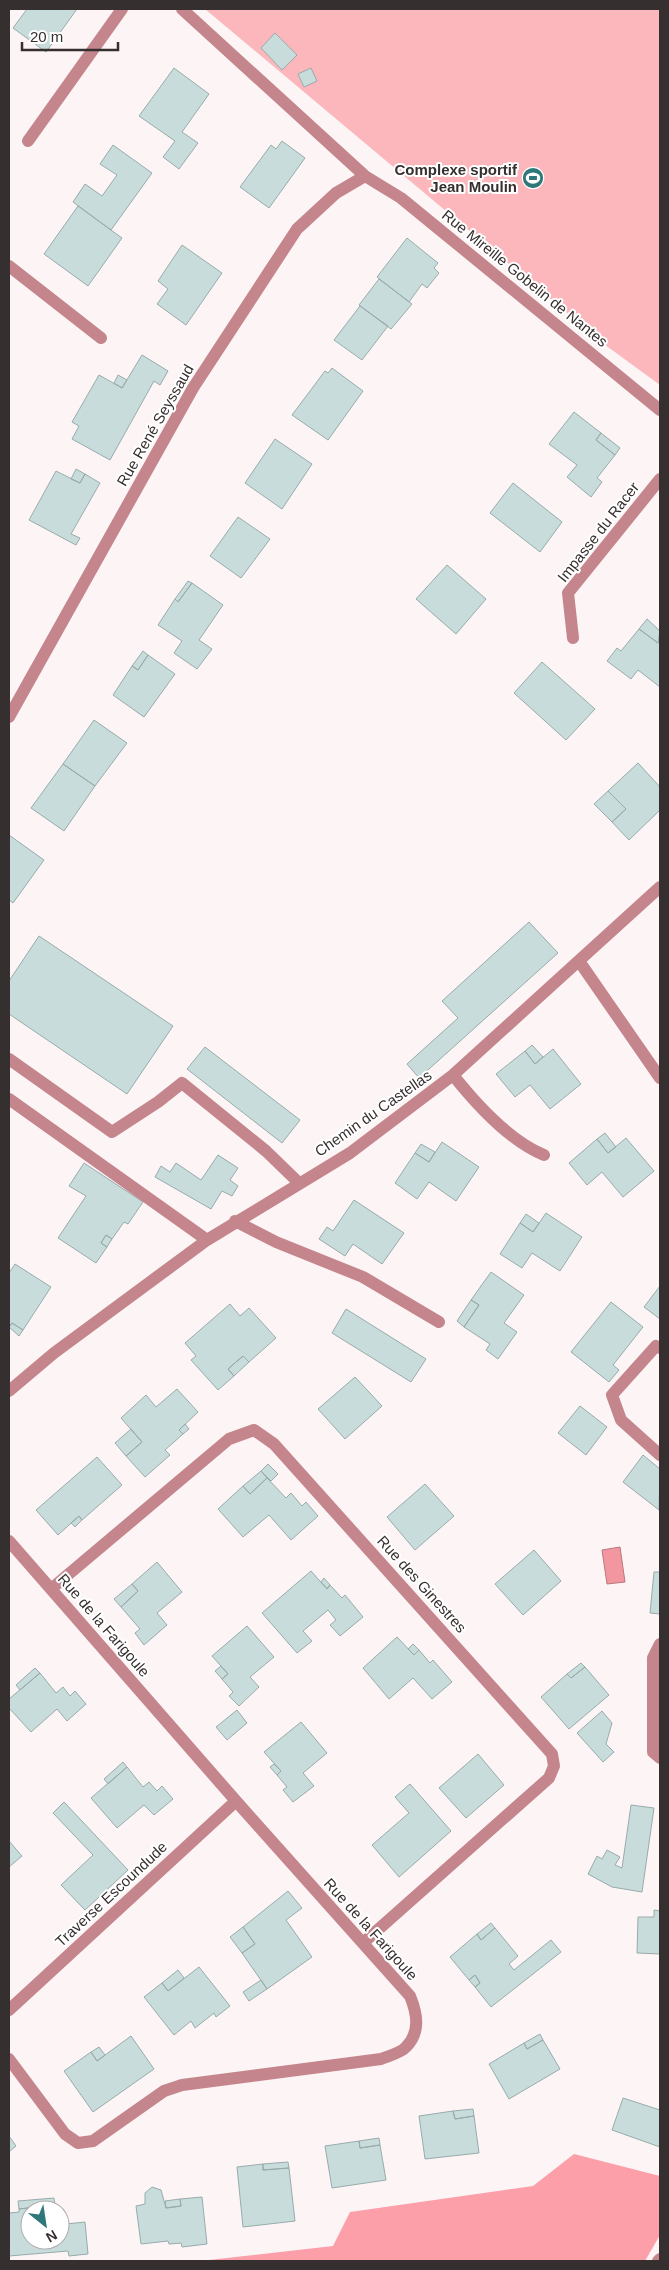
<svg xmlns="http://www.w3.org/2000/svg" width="669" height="2270" font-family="Arial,sans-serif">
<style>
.green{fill:#fbb7bc}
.forest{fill:#fc9fa9}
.water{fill:#f2969f;stroke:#ba777d}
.building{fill:#c8dcdc;stroke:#98abab}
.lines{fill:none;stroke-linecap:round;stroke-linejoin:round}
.minor{stroke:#c4868c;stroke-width:12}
.labels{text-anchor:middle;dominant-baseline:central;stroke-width:4;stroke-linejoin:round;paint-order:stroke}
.poi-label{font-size:15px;font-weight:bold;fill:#362f2f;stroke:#fff;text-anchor:end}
.street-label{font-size:15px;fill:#362f2f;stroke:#fff}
</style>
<rect width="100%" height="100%" fill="#fdf5f5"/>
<!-- green -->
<path class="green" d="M205,9H660V385L608,347Z"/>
<!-- forest -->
<path class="forest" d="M574,2154L660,2176V2235L645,2261H200L333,2246L350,2212L533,2186Z"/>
<!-- water -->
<path class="water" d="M620,1547L625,1582L607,1584L602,1550Z"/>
<!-- building -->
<path class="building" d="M27,9H77L46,52L13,28Z
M275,33L297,55L282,70L261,48Z
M174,68L209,94L182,132L198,143L179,169L163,157L175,141L139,116Z
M311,68L317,81L304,87L298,74Z
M282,141L305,158L269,208L240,187L271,145L276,149Z
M113,145L152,173L111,230L73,202L85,184L102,196L117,175L100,164Z
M78,206L122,238L88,286L44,254Z
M407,238L438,263L434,268L439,273L427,288L422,284L409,302L377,277Z
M182,245L222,273L186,325L157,304L168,289L158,281Z
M379,279L412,304L391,329L359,305Z
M360,306L388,326L362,360L334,340Z
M142,355L168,371L160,385L154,381L110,460L72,439L79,426L72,422L99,375L122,388Z
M332,368L363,391L328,440L292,415L325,371L328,373Z
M118,375L127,380L122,388L114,383Z
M574,412L601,433L596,440L615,455L597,478L602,482L591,497L567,477L577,465L549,444Z
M601,433L620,448L615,455L596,440Z
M275,439L312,464L282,509L245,483Z
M76,469L85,474L80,483L71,479Z
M56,471L80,483L85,474L100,483L71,534L80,538L76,545L29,520Z
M513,483L562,522L540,552L490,513Z
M238,517L270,539L241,578L210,556Z
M447,565L486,599L456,634L416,599Z
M188,581L192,583L178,602L175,599Z
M192,583L223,605L199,640L212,649L197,669L174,653L182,641L158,625L175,599L178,602Z
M647,619L660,631L658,643L639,629Z
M639,629L658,643L660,641V687L638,670L631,679L607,661L617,648L621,651Z
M143,651L148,655L138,670L132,666Z
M148,655L175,674L144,717L113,695L132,666L138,670Z
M542,662L595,709L566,740L514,693Z
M94,720L127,743L95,786L63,764Z
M638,763L660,787V810L629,840L612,822L626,809L608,791Z
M63,764L95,786L64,831L31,808Z
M608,791L626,809L612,822L594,804Z
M9,835L44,860L13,903L9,900Z
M529,922L558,953L419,1078L407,1064L458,1018L442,1001Z
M39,936L173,1026L127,1094L9,1014V981Z
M532,1045L543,1057L535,1064L525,1051Z
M205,1047L300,1120L282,1143L187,1069Z
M553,1049L581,1084L550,1109L530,1085L515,1097L496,1074L525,1051L535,1064Z
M605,1133L616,1147L608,1153L597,1139Z
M626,1138L654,1171L623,1197L602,1172L587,1185L569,1163L597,1139L608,1153Z
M442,1142L479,1167L456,1201L429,1182L417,1199L395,1183L415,1153L429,1162Z
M421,1144L435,1152L429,1162L415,1153Z
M218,1155L238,1168L230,1180L238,1186L232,1196L222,1191L211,1209L155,1177L161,1166L170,1172L176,1163L201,1180Z
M84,1163L143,1202L128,1224L124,1222L112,1239L106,1235L101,1243L107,1247L96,1263L58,1238L86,1196L69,1186Z
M354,1200L404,1233L382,1264L353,1244L345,1256L319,1239L327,1227L333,1231Z
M546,1213L582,1237L560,1271L532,1253L522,1268L500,1254L520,1223L533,1232Z
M526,1214L539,1223L533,1232L520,1223Z
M106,1235L112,1239L107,1247L101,1243Z
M15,1264L51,1287L23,1330L12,1323L9,1327V1273Z
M491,1272L524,1295L504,1323L517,1332L498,1359L486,1350L490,1344L464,1327L479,1305L471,1300Z
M660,1286V1319L644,1307Z
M471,1300L479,1305L464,1327L457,1321Z
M611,1302L643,1327L613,1365L619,1370L609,1382L571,1352Z
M230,1304L240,1316L249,1308L276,1338L249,1362L243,1356L228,1369L234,1376L218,1390L191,1360L196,1356L185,1343Z
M346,1309L426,1359L411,1382L332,1333Z
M12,1323L23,1330L19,1336L9,1327Z
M243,1356L249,1362L234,1376L228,1369Z
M355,1377L382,1406L345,1439L318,1409Z
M177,1389L198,1412L179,1430L183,1434L165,1450L170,1455L145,1477L126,1456L142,1442L121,1418L146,1395L156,1407Z
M580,1406L607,1427L586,1455L558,1433Z
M185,1424L189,1429L183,1434L179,1430Z
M131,1429L142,1442L126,1456L115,1443Z
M643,1455L660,1469L659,1510L623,1482Z
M97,1457L122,1485L82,1520L79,1516L58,1535L36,1510Z
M268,1464L278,1474L271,1481L261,1471Z
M261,1471L267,1478L250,1494L243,1486Z
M267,1478L286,1498L291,1493L302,1506L306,1502L318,1516L291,1540L269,1515L243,1537L218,1509L243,1486L250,1494Z
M425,1484L454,1516L415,1550L387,1517Z
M79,1516L82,1520L75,1527L71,1523Z
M534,1550L561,1581L523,1615L495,1584Z
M157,1562L182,1592L157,1613L167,1625L144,1645L135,1633L140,1629L121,1607L138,1591L132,1584Z
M311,1571L327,1589L330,1585L342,1598L345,1595L363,1617L340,1636L330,1625L336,1620L328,1610L303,1631L312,1641L297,1653L262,1613Z
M654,1572H660V1614L650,1613Z
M324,1578L330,1585L327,1589L321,1582Z
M132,1584L138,1591L121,1607L114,1599Z
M247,1626L274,1657L250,1677L259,1687L239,1706L229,1696L233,1692L222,1679L228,1674L212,1656Z
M397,1637L414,1655L419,1650L430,1663L433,1660L452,1682L432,1699L413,1678L389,1699L363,1668Z
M413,1644L419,1650L414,1655L408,1649Z
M581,1663L585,1667L571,1678L567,1674Z
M221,1666L228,1674L222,1679L215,1671Z
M585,1667L609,1695L569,1729L541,1697L567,1674L571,1678Z
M35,1668L40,1673L20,1690L16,1685Z
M40,1673L56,1693L63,1687L70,1696L75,1691L86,1704L67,1721L57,1709L31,1732L9,1708V1699Z
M237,1710L247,1723L227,1740L216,1727Z
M602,1711L612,1723L606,1744L614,1752L603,1762L577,1733Z
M301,1722L327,1753L303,1773L314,1786L293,1802L283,1790L287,1787L277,1775L281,1771L264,1752Z
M478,1754L504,1785L466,1818L439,1788Z
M123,1762L127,1767L108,1784L104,1779Z
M274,1764L281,1771L277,1775L270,1767Z
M127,1767L143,1787L149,1782L157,1791L162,1786L173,1799L154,1815L144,1805L117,1828L91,1798Z
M410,1784L451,1831L399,1877L372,1845L409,1813L395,1797Z
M64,1802L128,1870L85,1910L61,1885L93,1855L53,1813Z
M631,1805L654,1808L642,1892L612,1887L588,1874L597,1856L602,1859L607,1850L620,1857L615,1865L622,1868Z
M9,1841L22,1856L9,1867Z
M288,1891L302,1908L286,1920L312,1957L267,1989L242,1953L255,1944L243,1927Z
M654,1910L660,1911V1954L637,1953L638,1917H654Z
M491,1923L495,1928L481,1940L477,1934Z
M243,1927L255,1944L242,1953L230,1937Z
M495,1928L518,1956L509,1964L514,1970L551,1940L561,1952L491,2007L475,1987L480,1983L475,1975L469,1980L450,1957L477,1934L481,1940Z
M199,1967L230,2006L216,2017L214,2013L195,2028L191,2021L174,2035L144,1997L162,1983L168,1991Z
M178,1970L184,1978L168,1991L162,1983Z
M475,1975L480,1983L475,1987L469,1980Z
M261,1980L267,1989L249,2001L243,1992Z
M540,2034L543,2040L527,2049L524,2043Z
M131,2036L154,2069L93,2112L64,2071L91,2052L97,2061Z
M543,2040L560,2069L509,2099L489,2064L524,2043L527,2049Z
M99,2047L105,2055L97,2061L91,2052Z
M623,2098L660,2110V2147L612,2130Z
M473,2109L474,2116L455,2119L453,2111Z
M453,2111L455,2119L474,2116L479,2153L425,2159L419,2116Z
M9,2136L16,2146L9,2152Z
M379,2138L380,2145L360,2148L359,2141Z
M359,2141L360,2148L380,2145L386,2180L332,2188L325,2146Z
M288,2162L289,2168L263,2170V2164Z
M263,2164V2170L289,2168L295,2221L243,2227L237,2167Z
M152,2187L161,2190L166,2208L181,2206L180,2199L202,2197L207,2244L182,2247L181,2243L169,2244L168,2241L141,2244L136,2206L145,2204V2193Z
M54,2198L55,2205L19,2209L18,2201Z
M180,2199L181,2206L166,2208L165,2201Z
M55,2205L56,2210H30V2240H60V2234L67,2233L66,2224L85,2222L88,2254L69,2256L68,2251L9,2256V2213L19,2212V2209Z
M60,2224H66L67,2233L60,2234Z"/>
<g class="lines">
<!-- minor -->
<path class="minor" d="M182,9L365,176L401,198L660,410
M28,141L122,9
M9,266L101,338
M573,638L568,593L660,479
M9,717L193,388L297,229L336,193L365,176
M579,961L660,1078
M9,1059L112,1132L158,1102L182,1083L266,1151L299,1183
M453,1075C476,1104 510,1141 544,1155
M9,1099L207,1240
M235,1221L276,1242L363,1277L439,1322
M660,1348L656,1346L612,1395L621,1420L660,1455
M9,1391L54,1353L207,1240L350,1153L453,1075L660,887
M9,1541L236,1801L410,1996C417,2013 421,2032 406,2047C401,2053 388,2056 381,2059L182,2085L164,2091L93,2141L78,2143L65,2134L9,2059
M51,1589L229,1439L254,1430L274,1444L552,1754L554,1766L549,1778L363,1943
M660,1644L653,1658V1752L660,1758
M9,2010L236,1801
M658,2261L660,2259"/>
</g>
<!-- icons -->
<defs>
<g id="stadium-disc" transform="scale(1.125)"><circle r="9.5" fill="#2f787a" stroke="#fff"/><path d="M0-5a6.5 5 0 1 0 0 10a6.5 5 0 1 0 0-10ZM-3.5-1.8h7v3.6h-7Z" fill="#fff"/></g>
</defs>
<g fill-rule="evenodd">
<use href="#stadium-disc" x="533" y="178"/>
</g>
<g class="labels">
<!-- poi labels -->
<g class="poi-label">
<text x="517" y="169">Complexe sportif<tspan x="517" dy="17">Jean Moulin</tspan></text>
</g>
<!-- street labels -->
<g class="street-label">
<text transform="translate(525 278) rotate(39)">Rue Mireille Gobelin de Nantes</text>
<text transform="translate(155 425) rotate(-60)">Rue René Seyssaud</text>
<text transform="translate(598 532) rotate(-52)">Impasse du Racer</text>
<text transform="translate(373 1113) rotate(-35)">Chemin du Castellas</text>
<text transform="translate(422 1584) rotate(48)">Rue des Ginestres</text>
<text transform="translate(104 1625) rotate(49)">Rue de la Farigoule</text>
<text transform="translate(111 1894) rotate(-43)">Traverse Escoundude</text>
<text transform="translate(371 1929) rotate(48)">Rue de la Farigoule</text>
</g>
</g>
<!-- border -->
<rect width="669" height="2270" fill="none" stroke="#362f2f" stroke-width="20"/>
<!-- north arrow -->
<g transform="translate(45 2225) rotate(150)"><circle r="24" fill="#ffffff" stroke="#afacac"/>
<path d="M0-4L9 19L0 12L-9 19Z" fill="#2f787a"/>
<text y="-8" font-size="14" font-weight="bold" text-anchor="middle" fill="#362f2f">N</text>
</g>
<!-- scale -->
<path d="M22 42v8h96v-8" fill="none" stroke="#362f2f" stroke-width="2.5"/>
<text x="30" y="42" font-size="15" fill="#362f2f" stroke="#ffffff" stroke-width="4" paint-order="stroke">20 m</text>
</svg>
